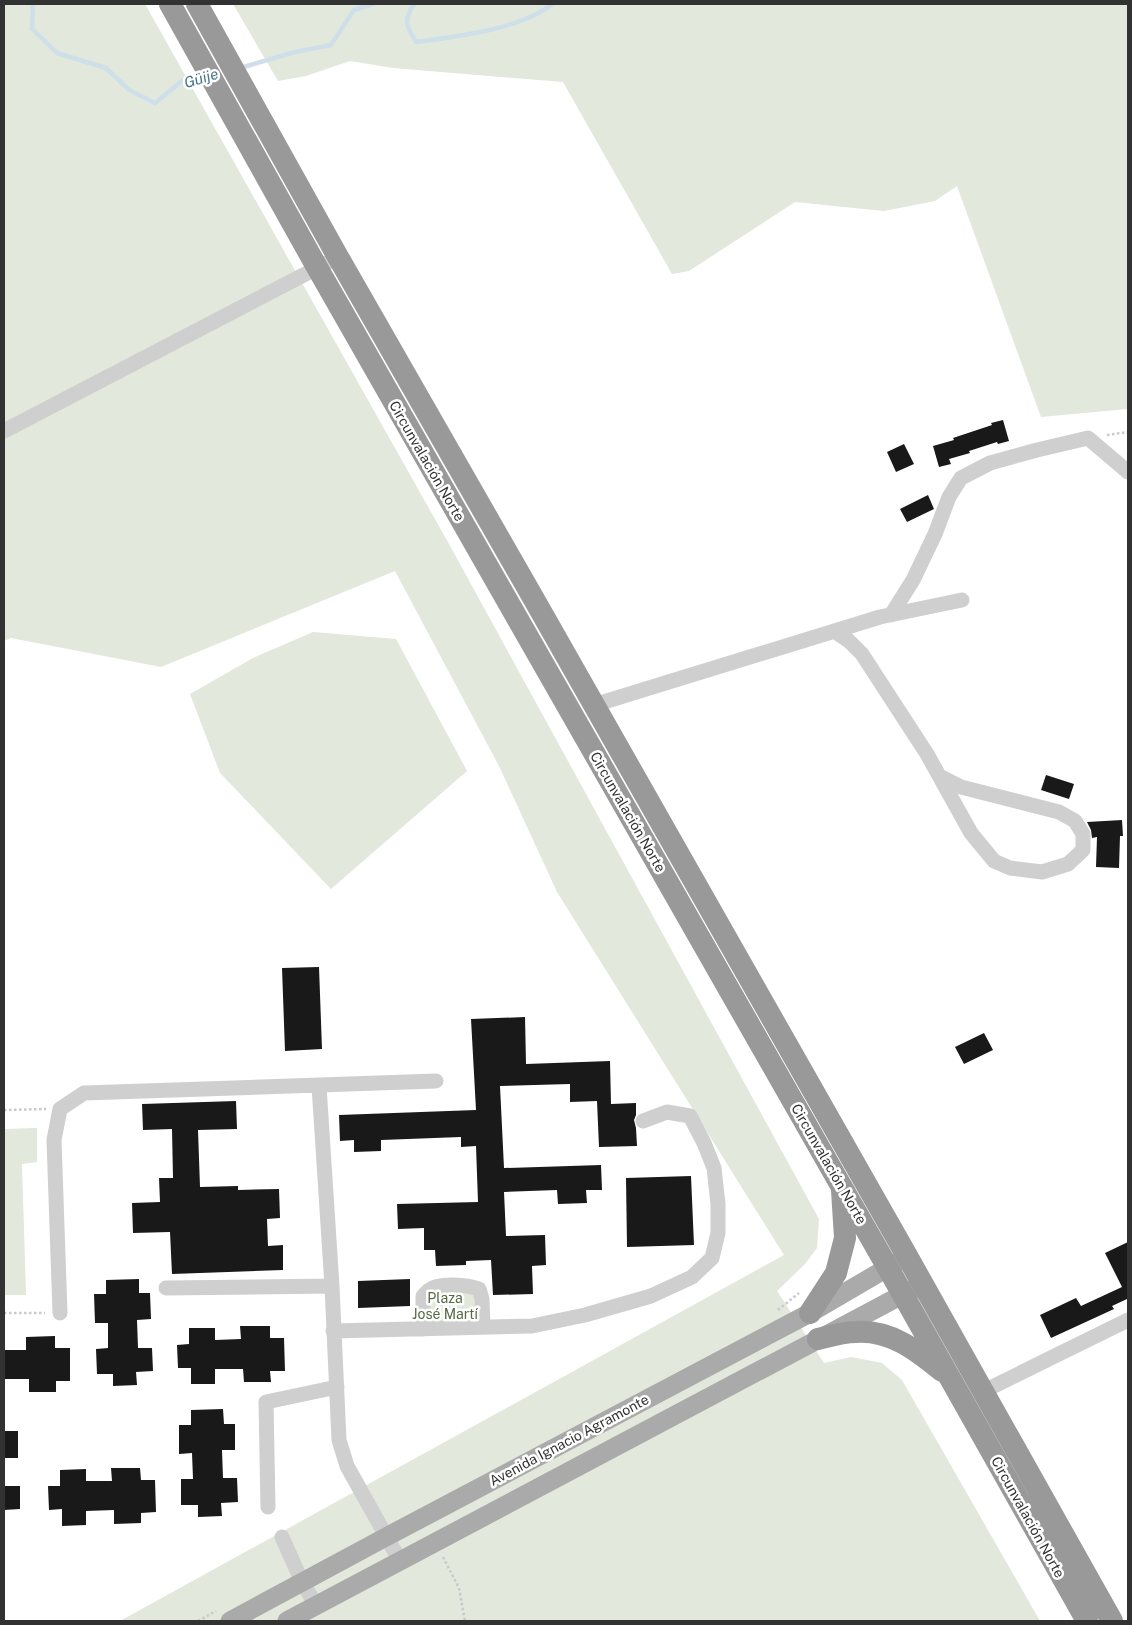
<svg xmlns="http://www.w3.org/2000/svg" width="1132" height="1625" font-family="'Public Sans',sans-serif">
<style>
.green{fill:#e2e8dc}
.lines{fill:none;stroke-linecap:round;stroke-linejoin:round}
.stream{stroke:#cedfe9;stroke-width:4.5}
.building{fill:#191919}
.path{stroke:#c9c9c9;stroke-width:2.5;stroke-dasharray:2.5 2.5;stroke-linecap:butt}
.minor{stroke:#cfcfcf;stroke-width:15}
.major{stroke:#aaa;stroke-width:19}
.highway{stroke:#999;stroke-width:22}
.labels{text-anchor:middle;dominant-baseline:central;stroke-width:5;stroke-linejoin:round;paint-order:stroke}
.street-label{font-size:14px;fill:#323232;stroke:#fff}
.park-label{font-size:14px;fill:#566b42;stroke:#fff}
.water-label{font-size:15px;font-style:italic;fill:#46748f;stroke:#fff}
</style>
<rect width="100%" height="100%" fill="#fff"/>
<!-- green -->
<path class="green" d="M4,4H145L449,544L819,1219L817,1248L805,1264L777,1291L824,1363L851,1357L882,1363L902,1380L1040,1621H120L784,1255L557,892L499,766L395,571L161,667L11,638L4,641Z
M233,4H1128V409L1041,417L957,186L935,201L884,211L795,202L689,271L672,274L563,82L393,68L350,61L306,76L278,81Z
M313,632L396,639L467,771L331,889L220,773L190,694L253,658Z
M37,1128V1162L22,1164L26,1295H4V1129Z
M439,1290L474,1293L478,1323L428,1325L431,1294Z"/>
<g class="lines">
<!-- stream -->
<path class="stream" d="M33,4L32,29L57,53L106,68L129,90L155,103L183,80L203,76
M414,4C403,21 406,25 416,42C455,37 522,29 552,4
M240,68L295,52L331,45L354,10L373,4"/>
</g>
<!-- building -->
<path class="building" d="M1003,420L1009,441L998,444L997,442L969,451L970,453L949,459L951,464L939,467L933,446L954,440L953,438L992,425L991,423Z
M904,444L914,464L896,472L887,452Z
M928,495L934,509L907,522L900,509Z
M1046,775L1074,784L1069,799L1041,790Z
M1122,820L1123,836H1120L1119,868L1096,867L1097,837L1092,838L1091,830L1087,822Z
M319,967L322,1049L285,1051L282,968Z
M525,1017L526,1064L610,1061L611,1104L636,1103V1115L634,1120L636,1128L637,1146L599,1147L597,1101L570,1102V1084L500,1086L504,1168L601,1165L602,1190H586L587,1203L558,1204L557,1190L504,1192L506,1236L545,1235L546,1265L532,1266L533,1294L493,1295L491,1260L466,1261V1265L436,1266L435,1250H424V1228L398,1229L397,1204L478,1202L476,1146L461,1147V1137L381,1140V1151L354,1152V1140L340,1141L339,1115L476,1110L471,1019Z
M984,1033L993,1050L964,1064L955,1047Z
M236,1101L237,1129L198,1130L200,1187L238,1186V1190L279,1189L280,1218L267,1219L268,1246L283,1245V1270L172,1274L170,1232L133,1233L132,1203L160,1202L159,1178H173L172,1129L143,1130L142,1104Z
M691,1176L694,1245L627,1247L626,1178Z
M1128,1242V1300L1127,1299L1112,1306L1114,1309L1051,1338L1040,1315L1076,1298L1081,1306L1122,1287L1105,1253Z
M139,1279V1293H150L151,1319L137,1320L138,1348H152L153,1371L136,1372L137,1385L113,1386V1374H97L96,1349L108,1348V1323H95L94,1294H106V1280Z
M410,1279V1306L358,1308V1281Z
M240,1326H270V1338H284L285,1371H270L271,1382H244L243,1369H215V1384H191V1368H178L177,1345L189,1344V1328H215V1340L241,1339Z
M55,1336V1348H70V1381H56V1392H29V1379H4V1350H26V1337Z
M223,1409L224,1424H235V1450H222L223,1478H237L238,1502L221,1503L222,1516L198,1517V1505H181V1479H193L192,1453L179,1454V1425H191V1410Z
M4,1431H18V1458H4Z
M111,1468H140L141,1480H155L156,1512L141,1513V1523L114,1524V1510L86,1511V1525L62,1526V1509L49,1510L48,1486H60V1470L86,1469V1481H112Z
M4,1486H20V1509L4,1510Z"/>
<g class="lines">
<!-- path -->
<path class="path" d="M1107,435L1128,432
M4,1110L46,1109
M778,1310L799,1293
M4,1313H45
M443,1557L459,1588L465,1621
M198,1621L216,1611"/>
<!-- minor -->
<path class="minor" d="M4,431L338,257
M891,615L913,580L935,534L949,497L961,478L990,463L1037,450L1088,438L1128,472
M834,631L849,641L862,654L927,754L971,833L994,861L1010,868L1042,872L1068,864L1083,850V834L1075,821L1059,812L961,787L939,776
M594,705L880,617L962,600
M319,1086L332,1286L339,1440L347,1466L400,1561
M166,1288L332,1286
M60,1313L54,1140L60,1109L84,1093L436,1081
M423,1329V1296C425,1294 427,1292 429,1290C439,1282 468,1285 479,1289L482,1299L483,1327
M333,1331L532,1326L585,1315L651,1296L692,1277L712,1258L718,1233V1204L714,1168L704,1143L690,1116L667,1112L643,1121
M982,1392L1128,1320
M268,1507L266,1402L337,1387
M282,1537L302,1582L316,1605"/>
<!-- major -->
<path class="major" d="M230,1621L386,1537L810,1313L899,1261
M287,1621L915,1288"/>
<!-- highway -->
<path class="highway" d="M170,4L318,269L888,1268L1087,1621
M197,4L338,257L535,601L907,1256L1112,1621
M810,1313L836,1273L845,1238L842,1190
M818,1339C830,1336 843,1332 856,1332C891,1330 916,1350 942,1371"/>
</g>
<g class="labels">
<!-- street labels -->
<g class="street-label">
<text transform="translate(427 461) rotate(60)">Circunvalación Norte</text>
<text transform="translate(628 812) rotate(60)">Circunvalación Norte</text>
<text transform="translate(829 1164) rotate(60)">Circunvalación Norte</text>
<text transform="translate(569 1440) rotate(-28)">Avenida Ignacio Agramonte</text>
<text transform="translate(1028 1517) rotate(61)">Circunvalación Norte</text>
</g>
<!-- park labels -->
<g class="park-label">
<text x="445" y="1298">Plaza<tspan x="445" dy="16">José Martí</tspan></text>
</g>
<!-- water labels -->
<g class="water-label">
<text transform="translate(201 78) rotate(-17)">Güije</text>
</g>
</g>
<!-- border -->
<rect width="1132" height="1625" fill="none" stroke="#323232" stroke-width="10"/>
</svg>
